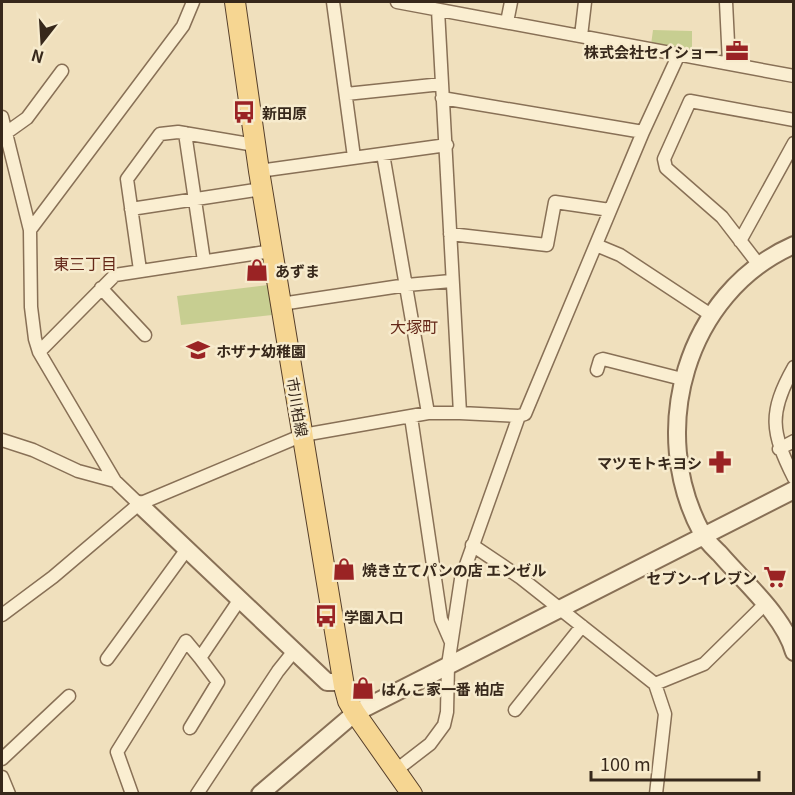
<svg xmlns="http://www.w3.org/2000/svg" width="795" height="795" font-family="Georgia,'Noto Sans JP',serif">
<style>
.green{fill:#c7ce91}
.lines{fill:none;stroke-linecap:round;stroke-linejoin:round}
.minor-casing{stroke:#887056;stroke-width:15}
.tertiary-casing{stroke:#887056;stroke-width:20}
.primary-casing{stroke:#553e2a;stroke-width:22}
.minor{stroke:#faeed1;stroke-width:12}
.tertiary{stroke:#faeed1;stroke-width:16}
.primary{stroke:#f6d692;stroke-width:20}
.labels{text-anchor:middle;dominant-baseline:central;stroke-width:5;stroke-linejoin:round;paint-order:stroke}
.poi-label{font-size:15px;font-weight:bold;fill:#37281b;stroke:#f7ebcd;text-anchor:start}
.street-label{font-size:15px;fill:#37281b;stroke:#f7ebcd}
.neighbourhood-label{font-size:16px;fill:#652819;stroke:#f7ebcd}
</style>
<rect width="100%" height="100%" fill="#f0e0bd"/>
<!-- green -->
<path class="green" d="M653,30L692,31V53L651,45Z
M268,285L272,315L181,325L177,296Z"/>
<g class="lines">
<!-- minor casing -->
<g class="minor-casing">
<path id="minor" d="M333,2L354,157
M397,2L794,76
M726,2L729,63
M438,10L460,413
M507,22L511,2
M581,36L585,2
M346,94L442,84
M442,98L643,132
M2,117L30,230L31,307L35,339L39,352L115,481L139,504
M6,133L27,118L62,71
M185,133L204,261
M383,154L428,413H460L519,416
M259,171L447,145
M131,209L262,189
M30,230L183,26L193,2
M450,234L547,245L555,202L610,210
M740,241L794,143
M596,245L620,255L711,315
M759,265L722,217L666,168L664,159L690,101L794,120
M140,270L127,179L160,134L178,132L255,145
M101,288L145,335
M281,304L407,285L451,281
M39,352L115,275L272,251
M794,367C768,413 771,432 794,478
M597,370L600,360L603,359L682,379
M411,417L441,619L451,642
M2,440L33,450L78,471L115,481
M779,449L794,441
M472,545L521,578L655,684L665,714L656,794
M2,615L53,577L139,504L303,435L428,413
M107,659L187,549
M655,684L704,664L765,604
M515,710L582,626
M190,728L218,682L200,658
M2,759L69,696
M395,771L430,744L444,725L447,712L448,665L461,579L519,416L525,414L643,132L679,54
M2,777L9,794
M132,794L117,752L186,641L200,658L240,599
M197,794L278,671L294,651"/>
</g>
<!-- tertiary casing -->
<g class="tertiary-casing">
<path id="tertiary" d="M794,245C685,293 647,432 702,533C706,541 714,548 720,554C744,582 784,616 794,652
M139,504L327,682H343
M260,794L355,713L794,490"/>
</g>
<!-- primary casing -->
<g class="primary-casing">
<path id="primary" d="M235,2L259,171L344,686L348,701L355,713L412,794"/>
</g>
<!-- minor -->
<use href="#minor" class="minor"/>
<!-- tertiary -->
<use href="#tertiary" class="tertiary"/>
<!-- primary -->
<use href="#primary" class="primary"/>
</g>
<!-- icons -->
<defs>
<g id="office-bare" transform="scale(1.8)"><path d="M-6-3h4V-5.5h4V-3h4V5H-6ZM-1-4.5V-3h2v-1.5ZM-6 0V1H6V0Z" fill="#9a2324" stroke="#f7ebcd" stroke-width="2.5" paint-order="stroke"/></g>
<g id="bus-bare" transform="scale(1.8)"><path d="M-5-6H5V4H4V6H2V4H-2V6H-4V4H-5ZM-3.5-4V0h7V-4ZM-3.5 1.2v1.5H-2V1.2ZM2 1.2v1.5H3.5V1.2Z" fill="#9a2324" stroke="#f7ebcd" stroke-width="2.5" paint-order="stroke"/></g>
<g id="shop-bare" transform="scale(1.8)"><path d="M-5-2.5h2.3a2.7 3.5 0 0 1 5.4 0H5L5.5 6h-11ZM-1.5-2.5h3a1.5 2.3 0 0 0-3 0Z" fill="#9a2324" stroke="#f7ebcd" stroke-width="2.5" paint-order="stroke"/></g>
<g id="school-bare" transform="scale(1.8)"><path d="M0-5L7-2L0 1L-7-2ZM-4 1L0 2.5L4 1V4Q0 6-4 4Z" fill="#9a2324" stroke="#f7ebcd" stroke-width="2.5" paint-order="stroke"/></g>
<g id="pharmacy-bare" transform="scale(1.8)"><path d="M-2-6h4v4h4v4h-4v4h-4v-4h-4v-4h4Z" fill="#9a2324" stroke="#f7ebcd" stroke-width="2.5" paint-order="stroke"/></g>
<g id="supermarket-bare" transform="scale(1.8)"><path d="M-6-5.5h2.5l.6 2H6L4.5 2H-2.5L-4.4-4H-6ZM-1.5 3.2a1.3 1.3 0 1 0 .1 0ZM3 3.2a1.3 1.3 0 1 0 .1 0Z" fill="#9a2324" stroke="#f7ebcd" stroke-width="2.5" paint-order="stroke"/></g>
</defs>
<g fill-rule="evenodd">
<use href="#office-bare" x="737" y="51"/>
<use href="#bus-bare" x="244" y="112"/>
<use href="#shop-bare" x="257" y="270"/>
<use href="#school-bare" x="198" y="350"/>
<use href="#pharmacy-bare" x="720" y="462"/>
<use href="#shop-bare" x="344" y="569"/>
<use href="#supermarket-bare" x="775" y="577"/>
<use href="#bus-bare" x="326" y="616"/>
<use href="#shop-bare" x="363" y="688"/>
</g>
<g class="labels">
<!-- poi labels -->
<g class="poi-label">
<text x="719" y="51" text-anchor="end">株式会社セイショー</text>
<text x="262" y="112">新田原</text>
<text x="275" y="270">あずま</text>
<text x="216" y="350">ホザナ幼稚園</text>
<text x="702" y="462" text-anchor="end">マツモトキヨシ</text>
<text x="362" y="569">焼き立てパンの店 エンゼル</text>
<text x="757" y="577" text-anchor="end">セブン-イレブン</text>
<text x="344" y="616">学園入口</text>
<text x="381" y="688">はんこ家一番 柏店</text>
</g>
<!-- street labels -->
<g class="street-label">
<text transform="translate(298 407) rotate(80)">市川柏線</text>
</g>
<!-- neighbourhood labels -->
<g class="neighbourhood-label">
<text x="85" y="263">東三丁目</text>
<text x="414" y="326">大塚町</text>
</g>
</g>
<!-- border -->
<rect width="795" height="795" fill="none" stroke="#37281b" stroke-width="6"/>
<!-- north arrow -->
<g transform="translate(42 42) rotate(197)" stroke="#f7ebcd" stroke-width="4.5" paint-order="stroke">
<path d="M0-4.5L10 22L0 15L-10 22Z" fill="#37281b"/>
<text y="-9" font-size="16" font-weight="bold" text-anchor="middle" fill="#37281b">N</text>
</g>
<!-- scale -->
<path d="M591 771v9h168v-9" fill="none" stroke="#37281b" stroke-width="3"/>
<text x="600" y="771" font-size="18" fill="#37281b" stroke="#f7ebcd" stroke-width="4.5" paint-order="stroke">100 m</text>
</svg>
